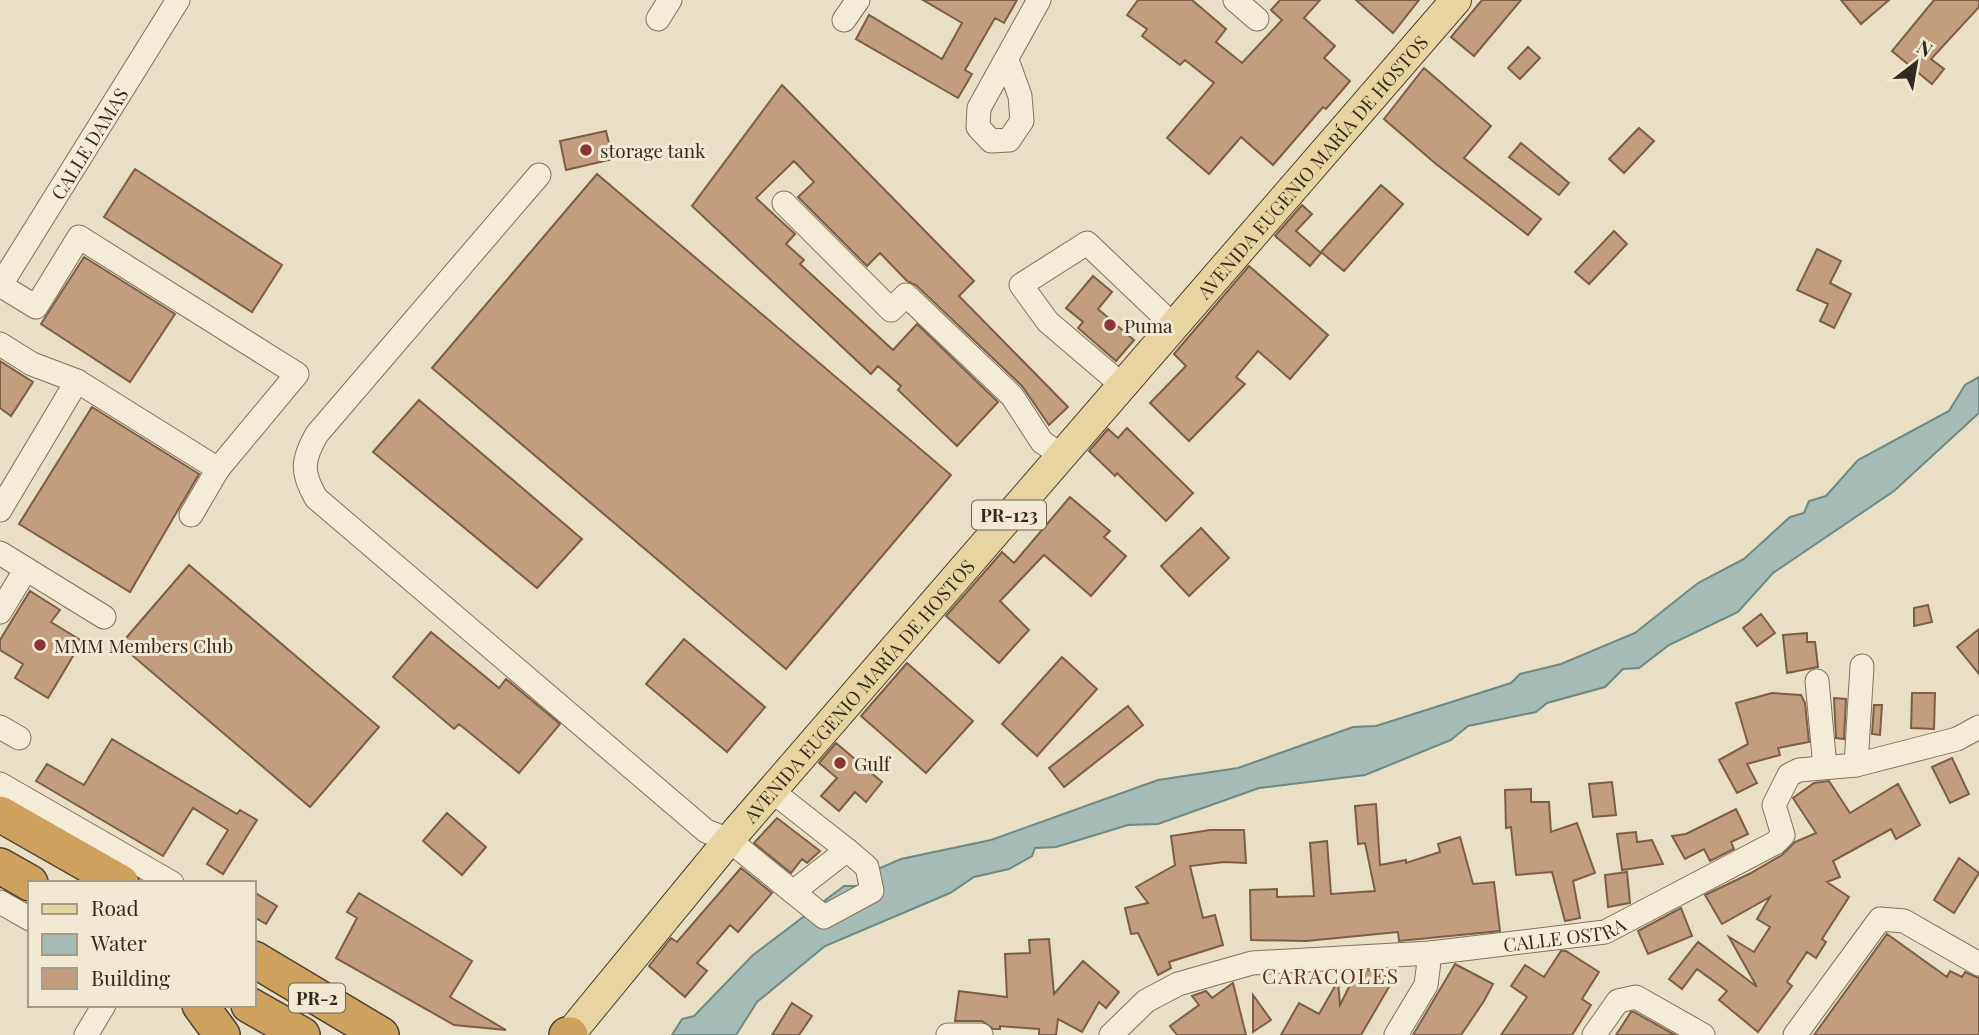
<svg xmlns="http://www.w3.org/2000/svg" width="1979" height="1035" font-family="'Playfair Display',serif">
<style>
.water{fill:#a5bcb6;stroke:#6d8983;stroke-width:2}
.building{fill:#c29d7e;stroke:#7d5e45;stroke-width:2}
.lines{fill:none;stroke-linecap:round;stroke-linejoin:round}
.minor-casing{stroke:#80715c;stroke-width:25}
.major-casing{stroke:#4f4030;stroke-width:32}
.highway-casing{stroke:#4f4030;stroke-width:38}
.minor{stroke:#f4ecd6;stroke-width:23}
.major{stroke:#e7d4a0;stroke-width:30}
.highway{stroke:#cea25e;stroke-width:35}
.poi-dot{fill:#883734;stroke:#f1e9d2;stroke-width:2.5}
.labels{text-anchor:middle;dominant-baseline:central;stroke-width:6;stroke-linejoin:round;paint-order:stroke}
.shield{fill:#f1e9d2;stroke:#6b6355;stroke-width:2}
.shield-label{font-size:18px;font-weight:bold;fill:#32291f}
.street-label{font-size:19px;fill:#32291f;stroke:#f1e9d2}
.poi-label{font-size:19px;fill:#32291f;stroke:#f1e9d2;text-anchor:start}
.neighbourhood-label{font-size:21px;letter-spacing:2px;fill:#5a3123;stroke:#f1e9d2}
</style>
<rect width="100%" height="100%" fill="#e8dfc4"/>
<!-- water -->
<path class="water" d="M1979,377V413L1894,491L1773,573L1738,612L1669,645L1639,668L1623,669L1605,687L1547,703L1536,712L1468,726L1451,740L1365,775L1259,788L1158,824L1128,825L1056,847L1035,848L1032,856L1009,869L974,877L950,893L825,946L757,1002L736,1035H672L682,1019L694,1016L753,955L844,886H862L873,871L901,859L991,840L1158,780L1238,768L1353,727L1376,726L1511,683L1520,674L1561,664L1635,633L1698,583L1744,559L1790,517L1804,513L1809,501L1826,496L1858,460L1949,411L1965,385Z"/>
<!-- building -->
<path class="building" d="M923,0H1017L1004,23L995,18L965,70L972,74L958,98L856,39L869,15L942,59L962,23Z
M1138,0H1192L1226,29L1216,42L1242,63L1282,20L1271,10L1280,0H1320L1304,18L1335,46L1324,58L1350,81L1326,109L1323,107L1273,165L1241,137L1209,174L1167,138L1214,83L1185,60L1180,65L1142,36L1147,29L1127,15Z
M1356,0H1419L1393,33Z
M1482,0H1521L1474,56L1451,37Z
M1841,0H1889L1861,24Z
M1934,0H1979V7L1931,59L1944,69L1932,84L1892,51Z
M1528,47L1540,58L1520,79L1508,68Z
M1424,68L1491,126L1464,158L1541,219L1528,235L1436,164L1384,119Z
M782,85L974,281L959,296L1068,407L1049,425L1022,386L916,285L907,281L880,253L867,266L798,197L814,182L794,161L756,198L795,234L786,244L804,260L800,264L893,350L917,324L998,402L957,446L898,390L901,386L878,366L871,374L692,206Z
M1639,128L1654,141L1624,173L1609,159Z
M606,131L613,159L566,170L560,141Z
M1521,143L1569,183L1559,195L1509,157Z
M135,169L282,265L252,312L104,217Z
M597,174L951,475L786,669L432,368Z
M1381,185L1403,204L1344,271L1321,252Z
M1302,205L1312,214L1296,231L1321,253L1310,266L1275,236Z
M1614,231L1627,244L1589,284L1575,272Z
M1817,249L1841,261L1830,283L1851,294L1834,328L1820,321L1828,304L1797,290Z
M84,257L175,314L130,382L41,324Z
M1249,266L1328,335L1290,379L1258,351L1236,377L1245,384L1189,441L1150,403L1186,366L1174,354Z
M1093,276L1112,292L1098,309L1134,340L1116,361L1078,328L1083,322L1066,308Z
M0,361L33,382L11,416L0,408Z
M419,400L582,539L537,588L373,452Z
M92,407L199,474L130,592L19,524Z
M1127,428L1193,493L1166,521L1117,473L1115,476L1089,451L1108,429L1118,438Z
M1070,497L1110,531L1104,537L1126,556L1091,596L1044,555L1000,601L1029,630L999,663L946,616L1002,552L1014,563Z
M1201,528L1229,558L1189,596L1161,566Z
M189,565L379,727L310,807L120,645Z
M30,591L60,610L51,622L82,641L48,698L15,678L23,664L0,650V640Z
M1928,605L1932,622L1914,626V608Z
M1761,614L1775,633L1757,646L1743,628Z
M1979,629V674L1957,647Z
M431,632L499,688L506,679L560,724L519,773L459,724L454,729L393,677Z
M1807,633V642H1815L1818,667L1787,673L1783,635Z
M684,639L765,707L727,752L646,684Z
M1062,657L1097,689L1037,756L1002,724Z
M907,663L973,721L926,773L861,716Z
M1772,693L1801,695L1805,703L1809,742L1778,748L1780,755L1747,764L1757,783L1737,793L1719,760L1748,744L1736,703Z
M1912,693H1935L1934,729L1911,728Z
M1834,698L1846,699L1844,739L1836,738Z
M1874,705H1882L1880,735L1872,734Z
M1128,706L1143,725L1064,787L1049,768Z
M112,739L237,814L240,810L257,820L223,874L207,864L228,830L193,808L163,856L36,781L47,764L84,785Z
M836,743L882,782L866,802L855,792L839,811L821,796L837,778L819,763Z
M1952,758L1969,794L1950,803L1932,767Z
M1829,781L1850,813L1898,784L1920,825L1896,839L1891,829L1833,861L1840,877L1827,882L1849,897L1822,939L1826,942L1816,958L1807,952L1787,982L1792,986L1758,1032L1719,1000L1727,991L1697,969L1682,989L1669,979L1698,942L1757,987L1729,937L1754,952L1770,927L1757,919L1770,897L1722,924L1705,895L1749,874L1782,855L1795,842L1816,833L1793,798L1814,783Z
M1612,782L1616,815L1593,817L1589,784Z
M1531,789V802H1549L1551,832L1577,823L1595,873L1573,881L1580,918L1565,921L1552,872L1516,875L1511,827L1506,828L1505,790Z
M1376,804L1380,865L1406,860V863L1440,852L1438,844L1460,837L1473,884L1494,882L1500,931L1399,941L1398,932L1306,941L1251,940L1250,890L1277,889V897L1314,896L1310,843L1327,841L1331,894L1375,891L1365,843L1358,844L1355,806Z
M1736,809L1748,834L1731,842L1734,849L1710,861L1704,849L1685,859L1672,836L1686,834Z
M447,813L486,847L462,875L423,841Z
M777,818L820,851L807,863L802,859L791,873L754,843Z
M1210,830H1244L1246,863L1224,862L1190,866L1203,918L1215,915L1223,945L1169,962L1171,968L1158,975L1138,933L1131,934L1125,908L1148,903L1136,887L1175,865L1171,836Z
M1636,832L1637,842L1652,840L1663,864L1622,870L1617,834Z
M1959,858L1979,873L1954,913L1934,900Z
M741,868L772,893L738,932L730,925L697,963L707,971L685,997L649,966L671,938L677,942Z
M1627,872L1630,903L1608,907L1605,875Z
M254,892L277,906L266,924L254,917Z
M359,893L472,961L450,997L506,1030L454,1025L336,958L357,918L347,912Z
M1681,908L1692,936L1648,954L1638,931Z
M1887,934L1947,977L1950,971L1962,977L1965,972L1979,978V1035H1814Z
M1049,939L1054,994L1083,961L1119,992L1106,1008L1099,1002L1082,1032L1058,1019L1056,1035H1039V1029L1000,1026V1029H993L982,1021H955L959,991L1007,997L1005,954L1030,953L1029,940Z
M1561,951H1566L1599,972L1582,999L1591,1005L1572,1035H1501L1527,997L1511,986L1525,965L1544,977Z
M1455,964L1493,984L1484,1001L1461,1035H1413Z
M1375,970L1393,980L1361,1035H1281L1299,1003L1319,1014L1338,981L1340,1005L1357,971Z
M1233,983L1246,1035H1177L1170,1026L1199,1005L1192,996L1206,991L1212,998Z
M1253,995L1271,1020L1253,1032Z
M792,1003L812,1016L799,1035H772Z
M1631,1012H1634L1675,1035H1616Z"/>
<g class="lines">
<!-- minor casing -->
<g class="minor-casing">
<g id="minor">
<path d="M1235,0L1257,19"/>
<path d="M658,19L670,0"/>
<path d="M844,20L858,0"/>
<path d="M1007,60L1020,96L1022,121L1009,140L991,141L978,127L979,108L1039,0"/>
<path d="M539,175L317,434C302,460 301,472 316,498L706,831L729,840L793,892L847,850L772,791"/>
<path d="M784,203L891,310L906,295L1012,396L1042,442L1061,455"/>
<path d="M0,285L36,307L79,237L297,374L218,469L77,381"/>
<path id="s1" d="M0,286L178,0"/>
<path d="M0,344L32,364L77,381L0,510"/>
<path d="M1122,385L1048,322L1021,285L1087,243L1174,326"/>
<path d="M191,515L218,469"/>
<path d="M0,553L104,617"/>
<path d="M0,612L26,569"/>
<path d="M1817,681L1825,767"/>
<path d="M0,727L19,738"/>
<path d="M1856,765L1957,739L1979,727"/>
<path d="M0,784L172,883"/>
<path d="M793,892L824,917L872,891L867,867L847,850"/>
<path d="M0,902L30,919"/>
<path d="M86,1035L104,1005"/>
<path d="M948,1035H981"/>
<path id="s2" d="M1111,1035L1146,1001L1178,984L1252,963L1430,953L1605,932L1775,843L1783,835L1774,805L1789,775L1799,770L1856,765L1862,666"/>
<path d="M1396,1035L1426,985L1430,953"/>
<path d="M1594,1035L1618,1001L1636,997L1703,1035"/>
<path d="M1795,1035L1880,919L1904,921L1979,964"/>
</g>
</g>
<!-- major casing -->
<g class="major-casing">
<g id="major">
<path id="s3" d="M569,1035L729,840L1456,0"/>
</g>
</g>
<!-- highway casing -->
<g class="highway-casing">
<path id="highway" d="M0,814L121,883
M0,866L30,883
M254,959L381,1035
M200,1005L222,1035
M249,1005L302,1035
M567,1035H570"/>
</g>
<!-- minor -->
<use href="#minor" class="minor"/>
<!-- major -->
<use href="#major" class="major"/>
<!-- highway -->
<use href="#highway" class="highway"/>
</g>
<!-- markers -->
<g class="poi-dot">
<circle cx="586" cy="150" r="7"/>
<circle cx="1110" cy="325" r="7"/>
<circle cx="40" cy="645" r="7"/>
<circle cx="840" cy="763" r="7"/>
</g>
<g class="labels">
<!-- shield labels -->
<g class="shield">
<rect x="972" y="500.5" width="74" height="29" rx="5"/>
<rect x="289" y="983.5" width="56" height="29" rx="5"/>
</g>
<g class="shield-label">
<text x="1009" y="515">PR-123</text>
<text x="317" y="998">PR-2</text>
</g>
<!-- street labels -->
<g class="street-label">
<text stroke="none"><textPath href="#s1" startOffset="168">CALLE DAMAS</textPath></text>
<text stroke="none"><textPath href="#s3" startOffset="1143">AVENIDA EUGENIO MARÍA DE HOSTOS</textPath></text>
<text stroke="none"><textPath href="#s3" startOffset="450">AVENIDA EUGENIO MARÍA DE HOSTOS</textPath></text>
<text stroke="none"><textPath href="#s2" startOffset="476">CALLE OSTRA</textPath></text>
</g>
<!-- poi labels -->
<g class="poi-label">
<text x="600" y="150">storage tank</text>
<text x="1124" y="325">Puma</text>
<text x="54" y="645">MMM Members Club</text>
<text x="854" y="763">Gulf</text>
</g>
<!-- neighbourhood labels -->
<g class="neighbourhood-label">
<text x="1331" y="975">CARACOLES</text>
</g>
</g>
<!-- legend -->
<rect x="28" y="881" width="228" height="126" fill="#f1e9d2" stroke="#a59c8a" stroke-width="2"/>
<rect x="42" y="904" width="35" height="10" fill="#e7d4a0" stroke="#a59c8a" stroke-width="2"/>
<text x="91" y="916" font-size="21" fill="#32291f">Road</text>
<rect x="42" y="934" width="35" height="21" fill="#a5bcb6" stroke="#a59c8a" stroke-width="2"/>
<text x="91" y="951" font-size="21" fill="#32291f">Water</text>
<rect x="42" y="968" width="35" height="21" fill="#c29d7e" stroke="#a59c8a" stroke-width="2"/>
<text x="91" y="986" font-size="21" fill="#32291f">Building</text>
<!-- north arrow -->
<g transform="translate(1916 63) rotate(31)" stroke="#f1e9d2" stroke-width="5" paint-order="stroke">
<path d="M0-5L12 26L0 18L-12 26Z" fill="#32291f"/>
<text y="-10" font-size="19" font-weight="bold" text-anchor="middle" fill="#32291f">N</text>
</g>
</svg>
